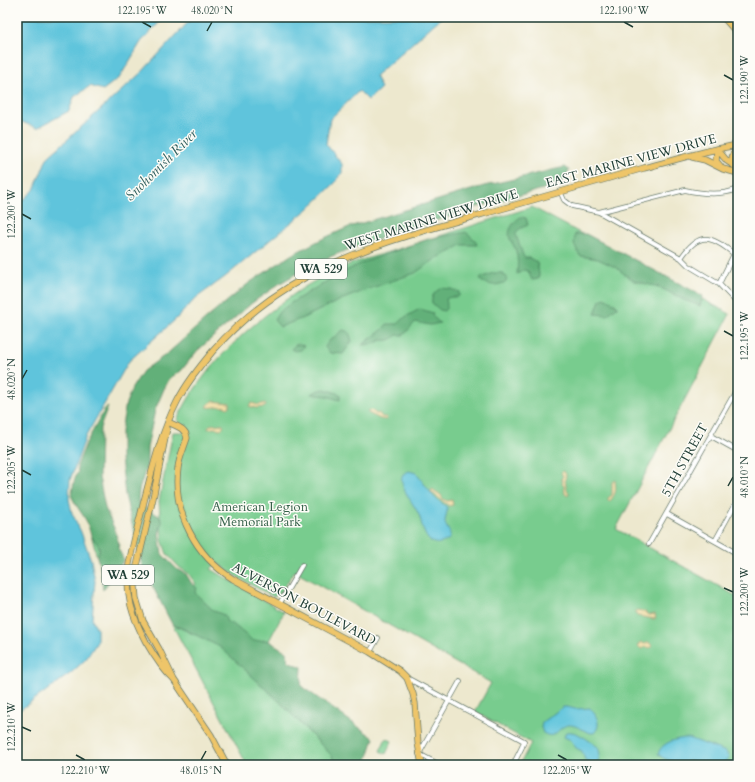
<svg xmlns="http://www.w3.org/2000/svg" width="755" height="782" font-family="Cardo,serif">
<style>
.green{fill:#78cc8e;stroke:#4c8461}
.forest{fill:#62b079;stroke:#407656}
.sand{fill:#eeda9e;stroke:#868c69}
.water{fill:#5fc4dc;stroke:#3f8088}
.lines{fill:none;stroke-linecap:round;stroke-linejoin:round}
.minor-casing{stroke:#67796a;stroke-width:5.5}
.major-casing{stroke:#67796a;stroke-width:7}
.minor{stroke:#fff;stroke-width:4}
.major{stroke:#eec569;stroke-width:5.5}
.ticks{fill:none;stroke:#1f3d34;stroke-width:1.5}
.labels{text-anchor:middle;dominant-baseline:central;stroke-width:3;stroke-linejoin:round;paint-order:stroke}
.shield{fill:#fdfcf7;stroke:#62766e;stroke-width:1}
.shield-label{font-size:12px;font-weight:bold;fill:#1f3d34}
.street-label{font-size:13px;fill:#1f3d34;stroke:#fdfcf7}
.park-label{font-size:13px;fill:#35614a;stroke:#fdfcf7}
.water-label{font-size:14px;font-style:italic;fill:#2f5f5e;stroke:#fdfcf7}
.neatline{fill:none;stroke:#1f3d34;stroke-width:1.5}
.ticks-label{font-size:10px;text-anchor:middle;fill:#1f3d34}
</style>
<rect width="100%" height="100%" fill="#fdfcf7"/>
<filter id="ink" filterUnits="userSpaceOnUse"><feTurbulence type="fractalNoise" baseFrequency=".025" numOctaves="2"/><feDisplacementMap in="SourceGraphic" scale="8" xChannelSelector="R" yChannelSelector="G"/><feConvolveMatrix kernelMatrix="1 2 1 2 8 2 1 2 1" color-interpolation-filters="sRGB"/></filter>
<filter id="wash" filterUnits="userSpaceOnUse"><feTurbulence type="fractalNoise" baseFrequency=".012" numOctaves="4" result="noise"/><feDisplacementMap in="SourceGraphic" scale="16" xChannelSelector="R" yChannelSelector="G"/><feGaussianBlur stdDeviation="0.9" result="paint"/><feColorMatrix in="noise" values="0 0 0 0 0 0 0 0 0 0 0 0 0 0 0 0 0 1.4 0 .05"/><feComposite in="paint" operator="in"/></filter>
<g filter="url(#wash)">
<rect width="100%" height="100%" fill="#ede8ce"/>
<!-- green -->
<path class="green" d="M532,207L730,314L616,529L738,597V765H527L521,762L531,743L475,712L491,683L294,571L282,591L274,597L242,580L217,563L211,569L284,612L251,675L278,700L332,756L336,765H247L172,624L195,635L181,597L196,584L188,573L179,567L167,554L162,540L159,501L173,432H190L177,420C202,367 249,325 297,292C314,280 334,271 353,263Z
M91,534C97,543 102,546 97,557Z
M386,738L392,741L386,754L380,751Z"/>
<!-- forest -->
<path class="forest" d="M565,167L569,170L565,180L547,188L484,205L355,247L327,258L304,269L279,284L252,303L197,351L181,371L170,378L164,389L155,410L147,448V465L139,490L138,503L159,516L162,522L159,534L162,554L178,570L186,574L192,584L197,588L195,593L214,611L224,615L227,622L234,625L253,641L267,640L287,652L288,661L302,667L301,686L374,738L366,763L368,765H336L332,756L278,700L220,647L188,631L172,624L142,566L125,495L121,458V431L126,403L132,388L143,371L168,353L207,318L249,283L291,255L322,239L349,227L484,186Z
M520,217L526,218L528,225C511,232 516,233 520,246C522,251 522,255 525,258H529L537,262L539,274L538,279L532,280L528,271L524,270L517,274C518,266 518,259 516,251C515,247 512,243 510,239C507,230 513,223 520,217Z
M466,232L475,240L477,245H461L452,251L437,258L415,273L380,285L343,299L303,318L280,327L274,320L279,312L291,303L337,275L362,263L428,239Z
M575,234H586L703,296L700,306L684,300L659,287L634,281L615,267L598,259L580,256L574,244Z
M493,273H504L503,275L507,277L506,282C497,286 489,286 481,281L480,278Z
M441,288L451,289L459,292V296C455,298 450,296 446,299C447,304 448,307 444,311L440,310L432,303C431,295 435,292 441,288Z
M605,298L618,306L607,315L595,314L600,300Z
M420,309L433,313L432,316L440,323L430,325L415,322L404,335H397C392,340 388,341 381,340L374,344L362,345L382,330L387,324H398L405,317Z
M343,330L349,332L352,341L343,354L330,353L325,347L329,341Z
M299,344L304,346L301,350L295,351L291,349L295,345Z
M325,389L340,394V400L326,396L311,394L319,390Z
M108,407L100,428L99,477L105,508L114,528L119,545L118,548L124,560L103,590L100,567L97,557C103,544 96,545 91,535C89,531 89,526 87,522C82,513 75,505 71,495C74,487 73,479 78,472L77,466L86,443L105,409Z"/>
<!-- sand -->
<path class="sand" d="M213,401L230,403V406L228,408C221,404 214,409 207,407L208,404Z
M251,403L259,405L265,403L266,405L265,407L256,408L249,406Z
M369,410L373,411L376,414L379,413L382,417H386L387,420L380,419L368,413V411Z
M221,424L224,426L222,429L213,428L208,429V428L210,425Z
M563,471L566,474C565,480 565,488 569,493L568,496L565,494L564,486L562,484L563,481L561,479L563,476L561,473Z
M615,480C616,490 617,492 610,501H608V498L612,495V482Z
M432,489L441,495L443,499L447,501L452,500L453,505L449,506L431,492Z
M638,610L645,612L648,615L655,614L656,618L654,619L637,616L635,612Z
M641,642L645,644L649,642L652,646L650,648L646,647L641,649L638,646L639,643Z"/>
<!-- water -->
<path class="water" d="M17,17H163L157,25L141,42L120,77L103,90L90,86L74,97L69,111L37,128L17,120Z
M193,17H442L375,76L381,88L368,100L359,91L330,119L326,144L342,164V173L334,184L309,208L225,277L196,298L176,319L129,361L86,436L70,480L69,499L72,513L81,532L91,560L95,581L92,619L97,629V642L86,659L71,673L17,712V206L34,190L47,158L143,71Z
M409,471L416,473L434,497L447,507C448,513 445,516 445,522C445,527 451,531 450,536C450,539 447,541 444,542C439,544 434,544 430,541C423,535 422,523 419,515C414,504 405,495 402,483C401,480 402,477 403,474Z
M563,707H568L575,709L590,708C597,716 602,725 594,733C585,734 578,724 568,725C557,727 556,741 543,733L541,727L542,722Z
M566,732C577,730 589,741 598,747L600,754L598,762L595,764L585,760L582,751L576,748L571,740L564,737Z
M689,738L726,752L729,758L721,765H702L689,761L681,765L663,758L658,754C661,742 678,738 689,738Z"/>
</g>
<g filter="url(#ink)">
<g class="lines">
<!-- minor casing -->
<g class="minor-casing">
<path id="minor" d="M560,191L564,200L572,206L599,212L685,190C703,194 721,196 738,189
M599,212L681,258L689,266L719,284L738,304
M681,258C699,231 711,235 734,254
M719,284L734,254L738,251
M711,436L738,451
M667,514L738,554
M715,541L738,499
M649,544L738,387
M280,603L302,565
M370,652L378,638
M407,678L524,741L522,747L513,765
M440,765L419,754L460,681"/>
</g>
<!-- major casing -->
<g class="major-casing">
<path id="major" d="M723,17L738,34
M717,149L727,161L738,168
M717,149L716,161L721,167
M692,157L705,160L723,169L738,173
M735,166C730,160 732,153 738,148
M168,422C176,426 186,428 187,438C184,448 179,458 178,468C172,512 196,556 233,579L370,652L400,671L407,678L413,694L415,703L418,743L422,765
M167,428L153,498L136,570L135,586L136,598L143,621L159,649L174,680L211,735L227,765
M174,680C162,669 154,656 146,642C132,616 125,595 129,564C133,543 139,522 144,501C153,467 161,433 177,402C186,384 199,368 212,352C290,261 398,238 508,207C553,194 598,181 644,168C675,160 706,150 738,145"/>
</g>
<!-- minor -->
<use href="#minor" class="minor"/>
<!-- major -->
<use href="#major" class="major"/>
</g>
</g>
<!-- ticks -->
<path class="ticks" d="M142,22L151,27M624,22L633,27M207,31L212,22M724,75L733,80M22,214L31,219M724,331L733,336M22,379L27,370M22,470L31,475M728,486L733,477M724,588L733,592M22,727L31,731M76,755L85,760M558,755L567,760M201,760L206,751"/>
<g class="labels">
<!-- shield labels -->
<g class="shield">
<rect x="295" y="259" width="52" height="20" rx="3"/>
<rect x="102" y="565" width="52" height="20" rx="3"/>
</g>
<g class="shield-label">
<text x="321" y="269">WA 529</text>
<text x="128" y="575">WA 529</text>
</g>
<!-- street labels -->
<g class="street-label">
<text transform="translate(631 161) rotate(-15)">EAST MARINE VIEW DRIVE</text>
<text transform="translate(431 220) rotate(-17)">WEST MARINE VIEW DRIVE</text>
<text transform="translate(685 460) rotate(-61)">5TH STREET</text>
<text transform="translate(304 604) rotate(28)">ALVERSON BOULEVARD</text>
</g>
<!-- park labels -->
<g class="park-label">
<text x="260" y="507">American Legion<tspan x="260" dy="15">Memorial Park</tspan></text>
</g>
<!-- water labels -->
<g class="water-label">
<text transform="translate(161 165) rotate(-45)">Snohomish River</text>
</g>
</g>
<!-- margin -->
<rect width="755" height="782" fill="none" stroke="#fdfcf7" stroke-width="44"/>
<rect x="22" y="22" width="711" height="738" class="neatline"/>
<g class="ticks-label">
<text x="142" y="14">122.195°W</text>
<text x="212" y="14">48.020°N</text>
<text x="624" y="14">122.190°W</text>
<text transform="translate(744 80) rotate(-90)" y="4">122.190°W</text>
<text transform="translate(11 214) rotate(-90)" y="4">122.200°W</text>
<text transform="translate(744 336) rotate(-90)" y="4">122.195°W</text>
<text transform="translate(11 379) rotate(-90)" y="4">48.020°N</text>
<text transform="translate(11 470) rotate(-90)" y="4">122.205°W</text>
<text transform="translate(744 477) rotate(-90)" y="4">48.010°N</text>
<text transform="translate(744 592) rotate(-90)" y="4">122.200°W</text>
<text transform="translate(11 727) rotate(-90)" y="4">122.210°W</text>
<text x="85" y="774">122.210°W</text>
<text x="201" y="774">48.015°N</text>
<text x="567" y="774">122.205°W</text>
</g>
</svg>
